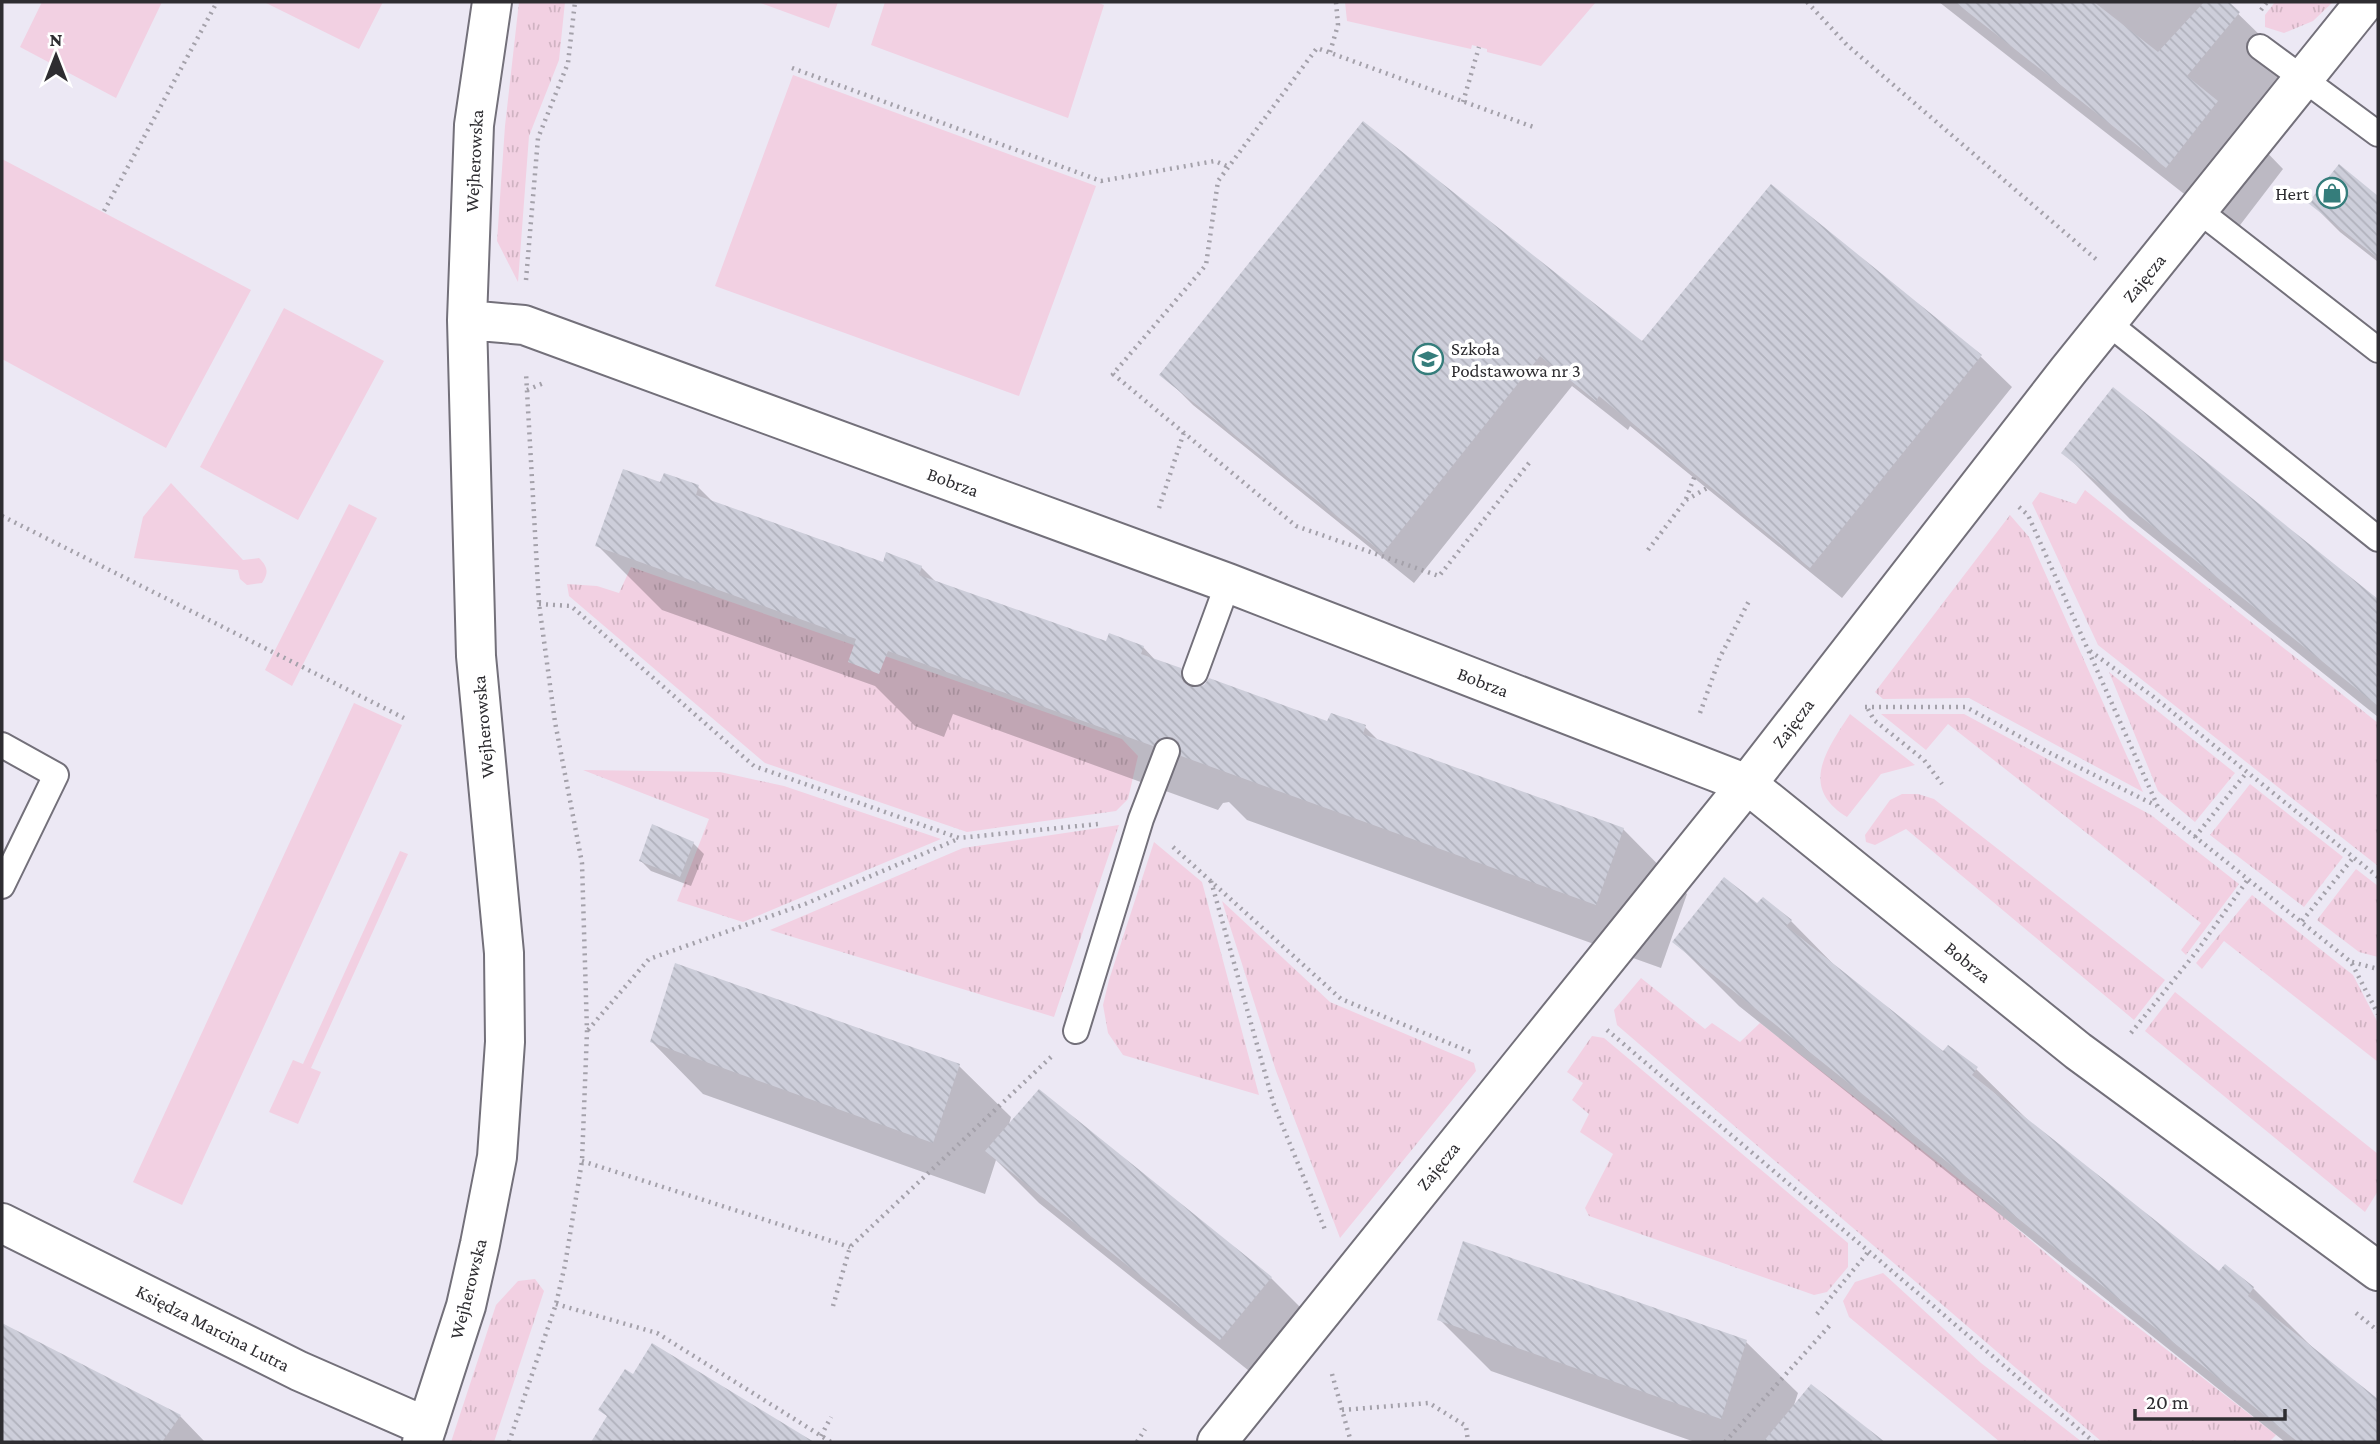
<svg xmlns="http://www.w3.org/2000/svg" width="2380" height="1444" font-family="'Crimson Pro',serif">
<style>
.grass{fill:url(#grass-tufts)}
.park{fill:#f2d0e2}
.shadow{fill:#0003}
.building{fill:url(#building-back-hatch)}
.lines{fill:none;stroke-linecap:round;stroke-linejoin:round}
.lane-casing{stroke:#73707a;stroke-width:28}
.street-casing{stroke:#73707a;stroke-width:42}
.path{stroke:#a4a1aa;stroke-width:4.5;stroke-dasharray:2 5;stroke-linecap:butt}
.lane{stroke:#fff;stroke-width:24}
.street{stroke:#fff;stroke-width:38}
.labels{text-anchor:middle;dominant-baseline:central;stroke-width:7;stroke-linejoin:round;paint-order:stroke}
.street-label{font-size:19px;fill:#2e2d31;stroke:#fff}
.poi-label{font-size:19px;fill:#2e2d31;stroke:#fff;text-anchor:end}
</style>
<defs>
<pattern id="grass-tufts" width="24" height="20" patternUnits="userSpaceOnUse" patternTransform="scale(1.75)"><rect width="24" height="20" fill="#f2d0e2"/><path d="M3 7l-1-3M5 7V3M7 7l1-3M15 17l-1-3M17 17v-4M19 17l1-3" fill="none" stroke="#d0b3c2"/></pattern>
<pattern id="building-back-hatch" width="6" height="6" patternUnits="userSpaceOnUse" patternTransform="scale(1.75)"><rect width="6" height="6" fill="#cdceda"/><path d="M-1 5l2 2M0 0l6 6M5-1l2 2" fill="none" stroke="#b0b1bc"/></pattern>
</defs>
<rect width="100%" height="100%" fill="#ece8f4"/>
<!-- grass -->
<path class="grass" d="M519,2H565L559,60L529,136L518,282L497,241L505,126Z
M2275,2H2333L2313,21L2284,33L2265,27V15Z
M2085,490L2378,723V866L2098,645L2032,503L2040,492L2076,504Z
M2010,515L2029,537L2143,792L1969,698L1883,699L1875,692Z
M631,567L1122,739L1138,756L1128,799L1116,811L967,832L765,763L569,596L567,584L597,586L619,593Z
M2109,672L2235,773L2195,822L2158,791Z
M1850,714L1915,765L1881,774L1847,817C1799,787 1826,751 1850,714Z
M1881,714H1964L2151,815L2239,884L2186,955L2181,950L2201,923L1948,724L1926,750Z
M583,770L720,772L784,786L941,839L743,922L677,901L709,819Z
M2250,784L2343,857L2304,907L2210,835Z
M1902,794H1918L1934,799L2165,980L2134,1020L1906,829L1875,845L1866,842L1865,835L1890,800Z
M1119,825L1054,1017L770,930L963,848Z
M1154,842L1202,882L1259,1095L1123,1055L1108,1033L1103,1005L1109,980Z
M2356,869L2378,886V957L2359,952L2317,920Z
M2252,895L2353,975L2378,1023V1062L2224,941L2202,969L2196,963Z
M1222,901L1330,1002L1474,1063L1476,1071L1340,1238L1276,1071Z
M1641,978L1705,1029L1712,1023L1740,1042L1760,1023L1959,1179L2071,1275L2276,1435L2269,1442H2102L1617,1025L1614,1010Z
M2175,992L2378,1154V1191L2365,1212L2145,1031Z
M1592,1036L1604,1038L1848,1243V1267L1827,1292L1814,1295L1589,1216L1585,1208L1613,1154L1580,1132L1589,1114L1572,1100L1583,1083L1567,1072Z
M1883,1273L1981,1363L2082,1442H2000L1849,1317L1843,1301L1855,1282Z
M535,1279L544,1291L494,1442H451L496,1305L518,1281Z"/>
<!-- park -->
<path class="park" d="M42,2H162L116,98L20,47Z
M264,2H383L359,49Z
M758,2H838L829,28Z
M885,2H1096L1104,5L1068,118L871,45Z
M1345,2H1596L1541,66L1487,52V49L1472,45L1471,49L1347,21Z
M793,75L1096,186L1019,396L715,286Z
M2,159L251,290L166,448L2,359Z
M284,308L384,361L298,520L200,467Z
M171,483L243,560L259,558C268,567 269,573 262,583L247,585L240,579L238,570L134,558L143,517Z
M349,504L377,518L292,686L265,670Z
M354,703L402,725L182,1205L133,1182Z
M400,851L408,854L311,1068L321,1072L298,1124L269,1112L293,1060L303,1064Z"/>
<!-- shadow -->
<path class="shadow" d="M1939,2H2226L2305,79L2255,140L2283,169L2234,233Z
M2339,166L2378,197V262L2340,232L2311,203Z
M1771,187L1981,357L2012,387L1842,598L1630,426L1628,430L1572,386L1414,583L1193,405L1162,374L1642,343Z
M2113,390L2378,601V717L2130,519L2063,452Z
M661,484L698,487L714,503L884,564L921,567L938,584L1107,644L1143,647L1157,662L1180,670L1198,688L1328,723L1365,727L1380,742L1623,829L1687,894L1661,968L1247,820L1229,802L1223,803L1218,810L953,714L944,737L915,726L875,686L662,610L597,545Z
M693,843L704,854L691,886L651,871L641,861Z
M1758,905L1791,921L1845,976L1943,1054L1976,1069L2034,1126L2219,1274L2253,1288L2319,1354L2378,1402V1442H2285L1739,1006L1674,941Z
M652,1042L959,1066L1011,1117L1008,1128L1039,1092L1271,1278L1323,1330L1273,1390L1039,1203L996,1160L985,1194L703,1094Z
M1439,1319L1746,1342L1798,1393L1793,1408L1811,1387L1880,1442H1695L1491,1371Z
M2,1325L180,1416L205,1442H2Z
M653,1346L810,1442H593L608,1417L601,1410L634,1376Z"/>
<!-- building -->
<path class="building" d="M1955,2H2094L2158,52L2204,2H2229L2240,12L2187,76L2218,101L2166,168Z
M1363,121L1642,341L1771,184L1982,355L1810,568L1599,396L1596,401L1540,356L1383,553L1159,375Z
M2339,164L2378,196V258L2308,203Z
M2113,387L2378,599V706L2061,453Z
M623,469L660,482L664,473L699,485L696,495L772,522L883,562L886,552L922,566L919,575L1106,641L1109,633L1144,646L1141,654L1181,668L1183,682L1191,687L1204,685L1209,678L1327,721L1331,713L1366,725L1363,734L1624,828L1596,905L1181,756L1179,742L1172,737L1158,739L1153,746L888,651L879,674L848,662L856,639L595,546Z
M652,824L694,842L680,877L639,861Z
M1724,877L1757,903L1763,897L1792,920L1786,926L1943,1051L1948,1045L1978,1067L1972,1075L2219,1271L2225,1264L2254,1287L2248,1296L2378,1399V1442H2298L1672,942Z
M675,963L960,1064L933,1143L650,1042Z
M1039,1089L1272,1277L1220,1340L985,1151Z
M1463,1241L1747,1340L1721,1419L1437,1320Z
M2,1323L181,1415L162,1442H2Z
M652,1343L814,1442H591L607,1416L598,1410L625,1369L633,1374Z
M1811,1384L1885,1442H1763Z"/>
<g class="lines">
<!-- lane casing -->
<g class="lane-casing">
<path id="lane" d="M2260,47L2378,134
M2198,210L2378,350
M2108,323L2378,539
M1195,673L1228,583
M2,745L56,775L2,886
M1076,1031L1141,819L1167,751"/>
</g>
<!-- street casing -->
<g class="street-casing">
<path id="street" d="M467,320L524,325L1228,583L1747,784L2078,1051L2378,1271
M2,1223L299,1371L427,1427
M422,1442L466,1306L480,1244L497,1157L505,1042L504,953L476,656L467,320L474,125L492,2
M1217,1442L1747,784L2068,371L2365,2"/>
</g>
<!-- path -->
<path class="path" d="M1807,2L1847,45L2098,261
M2261,10L2267,2
M1330,52L1338,25L1336,2
M792,68L1101,181L1215,161L1229,167
M1463,102L1479,47
M104,211L217,2
M526,280L538,138L568,63L575,2
M527,390L546,382
M1529,463L1439,576L1296,526L1113,374L1206,265L1218,181L1317,48L1536,128
M1686,499L1695,475
M2019,507L2028,515L2158,807L2351,962L2378,1014
M1159,508L1184,432
M2,516L404,718
M1648,550L1686,500L1709,487
M539,604L571,606L754,766L959,838L1098,824
M2090,651L2151,695L2378,877
M1865,707H1966L2046,751L2157,806
M1868,709L1874,720L1924,760L1942,784
M1700,713L1720,657L1750,599
M2195,837L2247,772
M1173,847L1341,999L1473,1053
M1211,881L1274,1105L1326,1232
M2302,921L2353,858
M2352,962L2378,969
M588,1030L649,959L805,904L958,839
M1607,1030L2094,1442
M2131,1033L2197,951L2249,878
M582,1161L850,1247
M556,1304L657,1333L831,1442
M833,1306L850,1247L1051,1057
M2356,1313L2378,1331
M1817,1314L1869,1251
M1332,1374L1351,1442
M1342,1410L1429,1403L1466,1426L1468,1442
M821,1436L831,1417
M509,1442L556,1304L565,1265L582,1161L587,1031L582,863L555,722L539,604L526,373
M1137,1442L1145,1429
M1725,1442L1831,1324"/>
<!-- lane -->
<use href="#lane" class="lane"/>
<!-- street -->
<use href="#street" class="street"/>
</g>
<!-- icons -->
<defs>
<g id="shop-ring" transform="scale(1.575)"><circle r="9.5" fill="#fff" stroke="#357d7b" stroke-width="1.5"/><path d="M-5-2.5h2.3a2.7 3.5 0 0 1 5.4 0H5L5.5 6h-11ZM-1.5-2.5h3a1.5 2.3 0 0 0-3 0Z" fill="#357d7b"/></g>
<g id="school-ring" transform="scale(1.575)"><circle r="9.5" fill="#fff" stroke="#357d7b" stroke-width="1.5"/><path d="M0-5L7-2L0 1L-7-2ZM-4 1L0 2.5L4 1V4Q0 6-4 4Z" fill="#357d7b"/></g>
</defs>
<g fill-rule="evenodd">
<use href="#shop-ring" x="2332" y="193"/>
<use href="#school-ring" x="1428" y="359"/>
</g>
<g class="labels">
<!-- street labels -->
<g class="street-label">
<text transform="translate(474 161) rotate(-87)">Wejherowska</text>
<text transform="translate(2144 278) rotate(-51)">Zajęcza</text>
<text transform="translate(953 482) rotate(20)">Bobrza</text>
<text transform="translate(1483 682) rotate(21)">Bobrza</text>
<text transform="translate(1793 723) rotate(-53)">Zajęcza</text>
<text transform="translate(483 727) rotate(-95)">Wejherowska</text>
<text transform="translate(1968 962) rotate(39)">Bobrza</text>
<text transform="translate(1438 1166) rotate(-51)">Zajęcza</text>
<text transform="translate(468 1289) rotate(-76)">Wejherowska</text>
<text transform="translate(213 1328) rotate(27)">Księdza Marcina Lutra</text>
</g>
<!-- poi labels -->
<g class="poi-label">
<text x="2309" y="193">Hert</text>
<text x="1451" y="348" text-anchor="start">Szkoła<tspan x="1451" dy="22">Podstawowa nr 3</tspan></text>
</g>
</g>
<!-- border -->
<rect width="2380" height="1444" fill="none" stroke="#2e2d31" stroke-width="7"/>
<!-- north arrow -->
<g transform="translate(56 56)" stroke="#ffffff" stroke-width="5" paint-order="stroke">
<path d="M0-5L12 26L0 18L-12 26Z" fill="#2e2d31"/>
<text y="-10" font-size="19" font-weight="bold" text-anchor="middle" fill="#2e2d31">N</text>
</g>
<!-- scale -->
<path d="M2135 1409v10h150v-10" fill="none" stroke="#2e2d31" stroke-width="3.5"/>
<text x="2146" y="1409" font-size="21" fill="#2e2d31" stroke="#ffffff" stroke-width="5" paint-order="stroke">20 m</text>
</svg>
